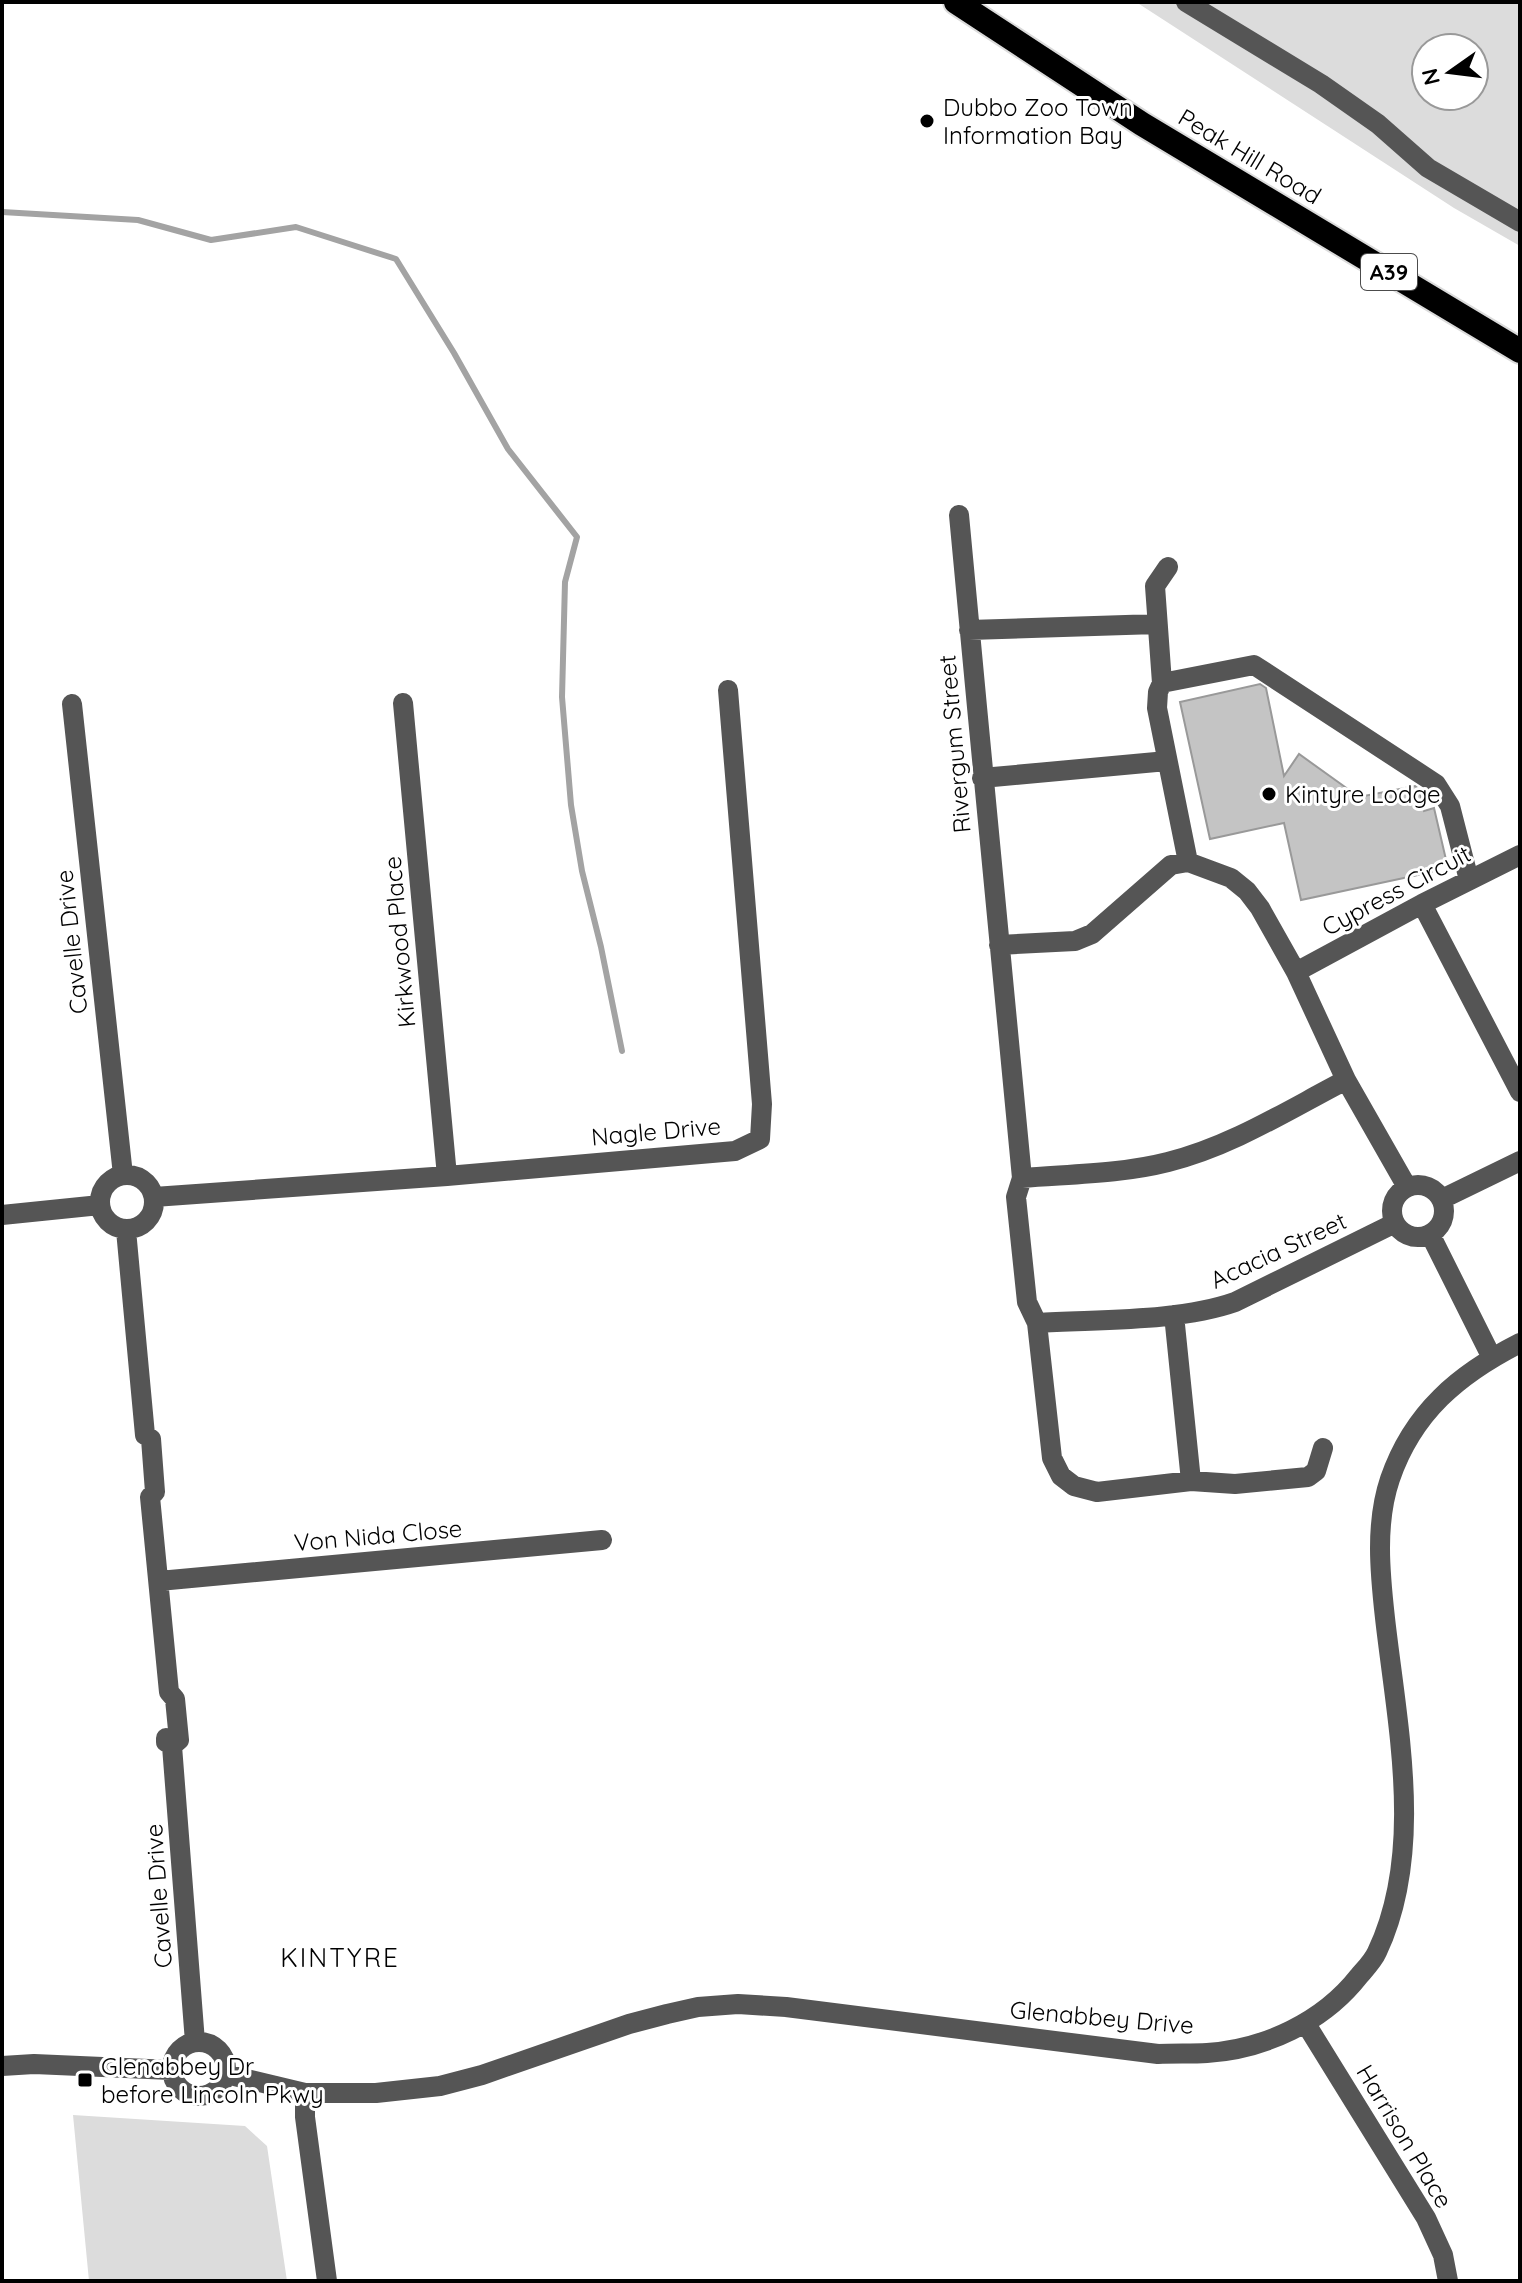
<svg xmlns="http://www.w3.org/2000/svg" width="1522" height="2283" font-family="Quicksand,sans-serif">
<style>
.green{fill:#dcdcdc;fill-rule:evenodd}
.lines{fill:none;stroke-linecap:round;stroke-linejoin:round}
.stream{stroke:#a3a3a3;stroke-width:6}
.building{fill:#c4c4c4;stroke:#999;stroke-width:2}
.highway-casing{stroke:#dbdbdb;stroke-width:28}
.minor{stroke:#555;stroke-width:20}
.highway{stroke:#000;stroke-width:24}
.poi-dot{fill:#000;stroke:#fff;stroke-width:3}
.labels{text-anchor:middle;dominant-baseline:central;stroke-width:6;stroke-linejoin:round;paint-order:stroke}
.shield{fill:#fff;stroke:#4c4c4c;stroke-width:2}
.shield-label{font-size:22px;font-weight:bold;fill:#000}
.poi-label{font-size:24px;fill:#000;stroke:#fff;text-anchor:start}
.street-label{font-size:24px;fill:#000;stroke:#fff}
.neighbourhood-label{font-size:26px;letter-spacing:2px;fill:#000;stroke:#fff}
</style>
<rect width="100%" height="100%" fill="#fff"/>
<!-- green -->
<path class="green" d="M1136,2H1520V246L1454,208ZM1426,48H1474V96H1426Z
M73,2115L245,2126L267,2146L287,2281H89Z"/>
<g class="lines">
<!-- stream -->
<path class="stream" d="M2,212L138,220L211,240L296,227L396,259L454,353L508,449L577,537L565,582L562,697L571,805L582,871L601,947L622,1051"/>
</g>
<!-- building -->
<path class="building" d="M1260,684L1266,688L1284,776L1299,754L1359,797L1415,786L1419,789L1424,811L1434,808L1447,864L1431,867L1432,872L1301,900L1284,823L1210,839L1180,702Z"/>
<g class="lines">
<!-- highway casing -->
<g class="highway-casing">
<path id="highway" d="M956,2L1142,124L1520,351"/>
</g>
<!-- minor -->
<path class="minor" d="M1186,2L1321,84L1378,124L1428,168L1520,222
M959,515C979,736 1002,956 1022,1178L1016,1197L1027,1302L1037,1323L1052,1458L1061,1476L1074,1486L1097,1492L1191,1481L1235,1484L1308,1477L1316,1471L1323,1448
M1168,567L1155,586L1162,683L1158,692L1157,708L1188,862
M969,630L1157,624
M1162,683L1254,665L1436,784L1450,806L1469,880
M403,703L447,1176
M72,704L123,1175
M982,778L1167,761
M1188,862L1231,878L1247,891L1260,908L1296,972L1346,1080L1407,1187
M1422,904L1520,1092
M999,945L1075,941L1092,934L1171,865L1188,862
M1296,972L1422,904L1520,855
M100 1202a27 27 0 1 1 54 0a27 27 0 1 1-54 0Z
M1022,1178C1071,1174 1121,1174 1168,1162C1232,1146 1288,1110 1346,1080
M1392 1211a26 26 0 1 1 52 0a26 26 0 1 1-52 0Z
M154,1197L447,1176L735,1151L760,1139L762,1104L728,690
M1442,1199L1520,1161
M2,1215L100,1205
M126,1230L145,1435L151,1439L155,1492L150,1497L169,1692L175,1699L179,1740L172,1746
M1430,1234L1492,1358
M1174,1315L1191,1481
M1037,1323C1098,1319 1178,1322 1235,1302L1395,1223
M159,1581L602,1540
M166,1738V1742L172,1746L195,2042
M1306,2024L1426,2218L1443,2255L1448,2281
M172 2069a27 27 0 1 1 54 0a27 27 0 1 1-54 0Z
M2,2066L34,2064L171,2070
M226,2074L305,2093H376L440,2086L482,2075L629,2024L667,2014L698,2007L738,2004L786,2007L1158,2054C1174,2053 1191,2054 1207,2053C1265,2049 1323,2022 1359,1976C1365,1969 1373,1961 1377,1952C1425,1851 1397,1725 1385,1618C1380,1573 1375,1523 1390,1479C1413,1412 1459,1374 1520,1343
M305,2093V2117L327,2281"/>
<!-- highway -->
<use href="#highway" class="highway"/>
</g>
<!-- markers -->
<g class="poi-dot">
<circle cx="927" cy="121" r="8"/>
<circle cx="1269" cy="794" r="8"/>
<rect x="77" y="2072" width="16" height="16" rx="4"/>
</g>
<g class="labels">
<!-- shield labels -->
<rect class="shield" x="1361" y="254" width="56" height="36" rx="6"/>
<g class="shield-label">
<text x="1389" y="272">A39</text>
</g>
<!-- poi labels -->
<g class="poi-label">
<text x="943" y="107">Dubbo Zoo Town<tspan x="943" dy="28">Information Bay</tspan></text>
<text x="1285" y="794">Kintyre Lodge</text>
<text x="101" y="2066">Glenabbey Dr<tspan x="101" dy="28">before Lincoln Pkwy</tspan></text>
</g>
<!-- street labels -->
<g class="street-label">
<text transform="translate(1250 156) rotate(31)">Peak Hill Road</text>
<text transform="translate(954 744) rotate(-95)">Rivergum Street</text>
<text transform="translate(1396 890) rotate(-28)">Cypress Circuit</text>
<text transform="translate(71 942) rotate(-96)">Cavelle Drive</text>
<text transform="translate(399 942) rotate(-95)">Kirkwood Place</text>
<text transform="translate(656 1131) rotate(-5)">Nagle Drive</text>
<text transform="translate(1278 1250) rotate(-25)">Acacia Street</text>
<text transform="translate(378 1535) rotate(-5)">Von Nida Close</text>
<text transform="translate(158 1896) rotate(-94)">Cavelle Drive</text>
<text transform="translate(1102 2017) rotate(5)">Glenabbey Drive</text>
<text transform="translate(1405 2136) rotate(59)">Harrison Place</text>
</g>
<!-- neighbourhood labels -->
<g class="neighbourhood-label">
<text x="340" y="1957">KINTYRE</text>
</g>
</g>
<!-- border -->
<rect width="1522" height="2283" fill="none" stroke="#000000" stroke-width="8"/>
<!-- north arrow -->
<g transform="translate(1450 72) rotate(256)"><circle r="38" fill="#ffffff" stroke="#999999" stroke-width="2"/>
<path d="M0-6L14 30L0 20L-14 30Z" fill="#000000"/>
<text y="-12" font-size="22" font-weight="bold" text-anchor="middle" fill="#000000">N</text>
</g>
</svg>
